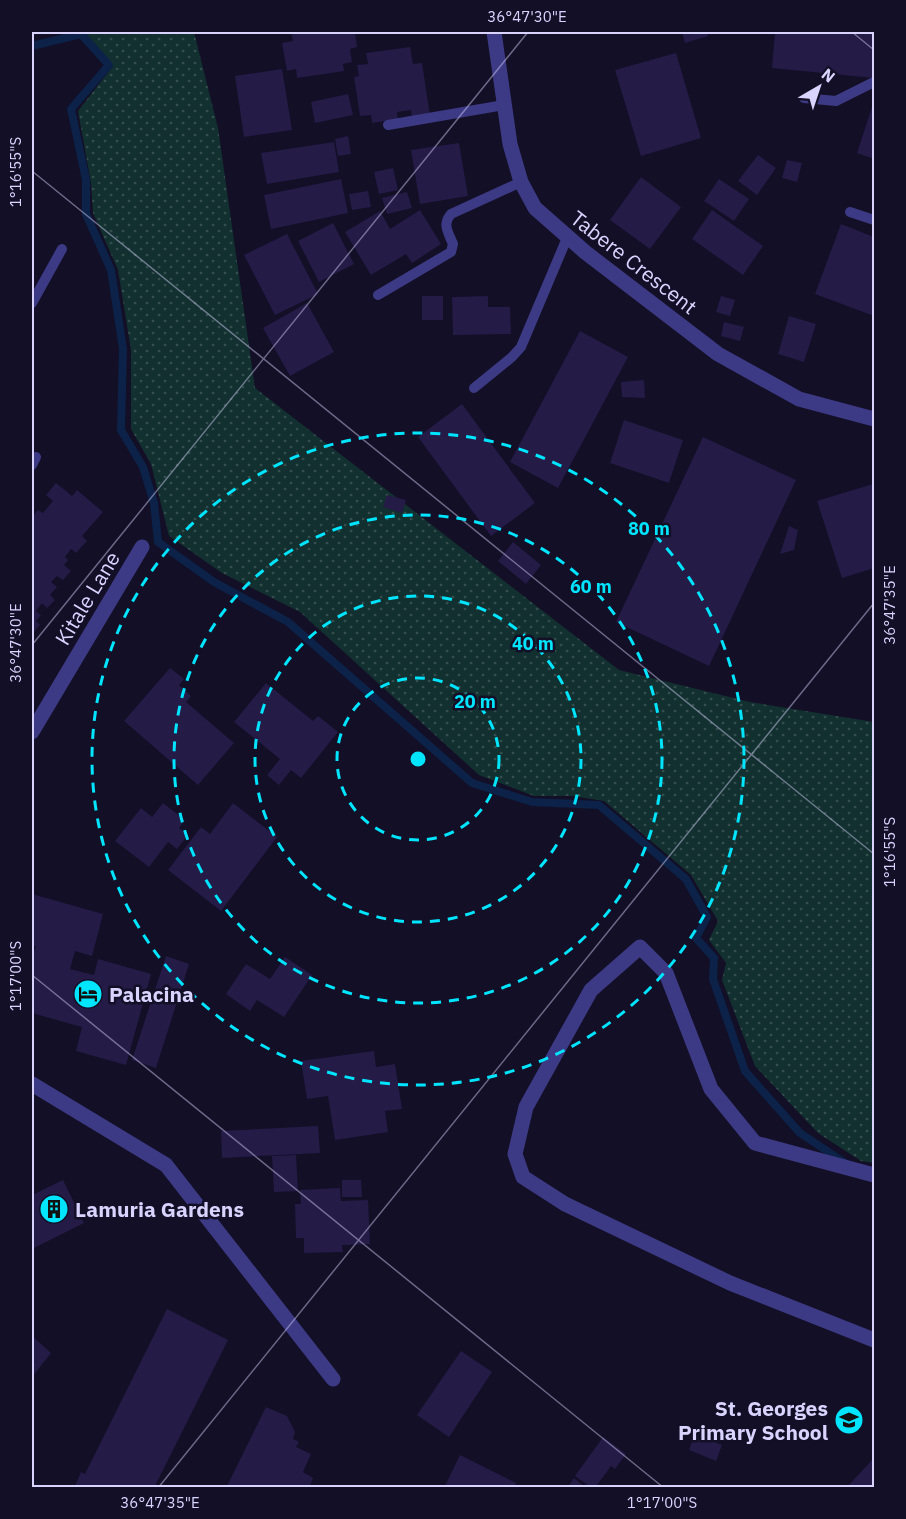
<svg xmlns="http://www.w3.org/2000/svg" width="906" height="1519" font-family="'IBM Plex Sans',sans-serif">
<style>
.grass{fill:url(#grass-dots)}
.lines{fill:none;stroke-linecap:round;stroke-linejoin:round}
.stream{stroke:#0c2248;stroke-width:8}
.building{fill:#241b47}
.lane{stroke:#3d3a85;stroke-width:10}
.street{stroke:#3d3a85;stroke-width:15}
.ticks{fill:none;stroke:#d9d4ff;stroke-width:1.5;stroke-opacity:0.45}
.ring{fill:none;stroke:#00e5ff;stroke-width:3;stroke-dasharray:10 8}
.labels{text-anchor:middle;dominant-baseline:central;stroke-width:5;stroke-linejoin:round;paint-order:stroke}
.street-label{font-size:21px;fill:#d9d4ff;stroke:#130f26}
.poi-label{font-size:21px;font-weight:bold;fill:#d9d4ff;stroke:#130f26;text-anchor:start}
.centre{fill:#00e5ff;stroke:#130f26;stroke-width:3}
.ring-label{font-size:18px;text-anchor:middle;font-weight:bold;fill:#00e5ff;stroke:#130f26;stroke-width:5;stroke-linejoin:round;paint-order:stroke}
.neatline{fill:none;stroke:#d9d4ff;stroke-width:2}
.ticks-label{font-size:15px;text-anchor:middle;fill:#d9d4ff}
</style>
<defs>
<pattern id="grass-dots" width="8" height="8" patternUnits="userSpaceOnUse" patternTransform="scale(1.5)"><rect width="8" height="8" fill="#12302f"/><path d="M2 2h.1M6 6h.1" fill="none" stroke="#344d4e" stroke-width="1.8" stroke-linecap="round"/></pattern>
</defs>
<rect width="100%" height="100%" fill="#130f26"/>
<!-- grass -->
<path class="grass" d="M84,32H194L218,128L255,388L619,670L750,702L874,722V1163L861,1161L818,1133L755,1066L722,980L726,963L709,940L718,921L691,875L604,801L572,796H534L479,775L300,612L222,573L169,536L151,464L131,429V350L118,270L93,213L91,183L78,111L113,66Z"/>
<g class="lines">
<!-- stream -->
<path class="stream" d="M32,46L81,34L109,65L71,109L86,180V214L111,270L123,349L121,430L143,467L154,503L158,542L214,582L288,622L472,783L532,802L599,805L686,879L707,917L696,938L714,958L713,979L745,1071L800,1133L845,1163"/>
</g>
<!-- building -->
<path class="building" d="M291,32H355L357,47L350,49L352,62L343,64L344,71L297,78L296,69L287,71L282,43L293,41Z
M682,32H707L708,36L685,43Z
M775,32H874V78L772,68Z
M410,47L413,64L422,63L430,116L412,119L411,110L397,112L398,119L372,123L371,115L360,116L354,77L359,76L357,65L368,64L366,53Z
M676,53L701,138L641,156L615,70Z
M282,69L292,130L244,137L235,76Z
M348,94L353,115L315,123L311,102Z
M872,107L874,108V159L857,153Z
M348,136L351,154L338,156L335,139Z
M334,142L339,172L267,184L261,153Z
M459,143L468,196L420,204L411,150Z
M758,155L776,168L757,195L738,181Z
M787,160L802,163L797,182L782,178Z
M393,168L398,190L379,194L374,172Z
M641,177L681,207L650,249L610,220Z
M341,179L348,213L271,229L264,195Z
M719,179L749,199L734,221L704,201Z
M368,191L371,207L352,210L349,194Z
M407,192L412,208L387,214L382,198Z
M420,210L441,244L412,263L406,254L371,275L345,232L380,211L390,229Z
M712,210L763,246L743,275L692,239Z
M333,223L354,264L319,282L298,241Z
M841,224L874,237V316L815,294Z
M287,234L318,294L275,315L244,255Z
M422,296H443V320H422Z
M488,296V307H510L511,334L453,335L452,297Z
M721,296L735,300L730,316L716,312Z
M307,303L334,352L290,376L263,328Z
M789,316L816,324L804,362L778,354Z
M724,322L744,327L740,341L721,336Z
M580,331L628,357L558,488L510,462Z
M644,380L645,398L622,397L621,382Z
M462,404L535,503L491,536L418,437Z
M624,420L683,440L669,483L610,463Z
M703,437L796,480L709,666L616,622Z
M56,483L72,496L77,490L103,512L82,536L87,541L76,553L71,549L65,557L68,560L64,565L71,571L63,580L57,576L51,582L57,587L50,595L55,600L47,608L42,603L36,611L41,615L36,621L40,625L32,634V517L38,510L43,513L53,501L46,495Z
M873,484L874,568L842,578L817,501Z
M387,495L406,500L402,513L383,507Z
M789,526L798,530L794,550L780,554Z
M513,542L541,565L526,584L498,561Z
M170,668L184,679L179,685L191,696L186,702L234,743L198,785L124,721Z
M266,683L313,721L318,716L338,732L301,778L291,770L279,785L267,775L280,759L234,722Z
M163,803L185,820L179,828L188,835L177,849L168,842L149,867L115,841L141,808L152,817Z
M233,803L277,837L221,911L168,870L201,827L210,834Z
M32,894L103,914L92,956L75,951L70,969L94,975L98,959L151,974L126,1065L76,1051L82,1027L32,1013V957L36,946L32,945Z
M166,956L189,964L156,1068L132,1060Z
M285,957L312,975L284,1017L257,1000L250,1011L226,994L246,964L270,979Z
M374,1051L376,1067L395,1064L402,1109L385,1111L388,1132L335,1140L328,1096L307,1099L301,1061Z
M318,1126L320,1153L222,1158L221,1131Z
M296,1155L298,1191L274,1192L272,1156Z
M63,1180L84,1223L32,1249V1195Z
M342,1180H361L362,1197H342Z
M340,1188L341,1201L368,1200L370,1244L342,1245L343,1252L304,1253V1238H296L295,1204H301L300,1190Z
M167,1309L228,1340L154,1488H74L81,1472L85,1474Z
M32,1336L51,1353L32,1377Z
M461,1351L492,1372L449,1437L417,1415Z
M266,1407L287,1416L295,1432L293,1439L299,1442L296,1447L311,1454L303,1472L313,1478L309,1488H226Z
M695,1434L722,1445L716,1461L689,1450Z
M603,1437L626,1454L615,1469L611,1466L595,1488H592L575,1476Z
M460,1455L516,1483L514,1488H444Z
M874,1458V1488H849L848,1486Z
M574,1478L586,1488H567Z"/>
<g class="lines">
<!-- lane -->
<path class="lane" d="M804,98L836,101L874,82
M388,125L504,105
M850,212L874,220
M378,295L451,252L453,244C448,232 442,224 451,214L521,182
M32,303L62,249
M474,388L512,357L521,347L567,238
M32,465L36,457"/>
<!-- street -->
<path class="street" d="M494,32L510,144L521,182L535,208L585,252L718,354L799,399L874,419
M32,732L142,547
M32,1084L166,1165L333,1379
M874,1175L755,1143L711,1089L666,973L640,947L591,990L526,1107L515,1154L523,1177L565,1204L730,1283L874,1340"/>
</g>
<!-- ticks -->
<path class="ticks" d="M852,32L874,50M32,171L874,854M32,645L528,32M32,975L664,1488M158,1488L874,603"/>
<!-- distance rings -->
<g class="ring">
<circle cx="418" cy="759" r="81"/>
<circle cx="418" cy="759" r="163"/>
<circle cx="418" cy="759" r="244"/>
<circle cx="418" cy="759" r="326"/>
</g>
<!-- icons -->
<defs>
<g id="hotel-disc" transform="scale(1.5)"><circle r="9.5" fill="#00e5ff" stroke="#130f26"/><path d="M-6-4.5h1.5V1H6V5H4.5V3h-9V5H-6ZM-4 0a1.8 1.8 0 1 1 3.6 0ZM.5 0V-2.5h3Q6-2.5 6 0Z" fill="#111"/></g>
<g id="building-disc" transform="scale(1.5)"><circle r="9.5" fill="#00e5ff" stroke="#130f26"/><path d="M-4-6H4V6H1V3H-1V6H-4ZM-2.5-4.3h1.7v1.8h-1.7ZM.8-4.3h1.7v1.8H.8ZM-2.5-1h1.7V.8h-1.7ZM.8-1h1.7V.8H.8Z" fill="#111"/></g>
<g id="school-disc" transform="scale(1.5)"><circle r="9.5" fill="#00e5ff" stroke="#130f26"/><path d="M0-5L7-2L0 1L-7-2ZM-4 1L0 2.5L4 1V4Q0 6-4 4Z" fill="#111"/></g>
</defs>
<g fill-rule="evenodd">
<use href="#hotel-disc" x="88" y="994"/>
<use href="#building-disc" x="54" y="1209"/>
<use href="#school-disc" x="849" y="1420"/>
</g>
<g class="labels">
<!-- street labels -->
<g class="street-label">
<text transform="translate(634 262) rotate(38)">Tabere Crescent</text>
<text transform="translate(87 598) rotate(-59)">Kitale Lane</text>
</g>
<!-- poi labels -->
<g class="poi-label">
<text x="109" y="994">Palacina</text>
<text x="75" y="1209">Lamuria Gardens</text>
<text x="828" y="1408" text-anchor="end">St. Georges<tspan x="828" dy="24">Primary School</tspan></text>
</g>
</g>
<circle cx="418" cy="759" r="9" class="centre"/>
<g class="ring-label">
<text x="649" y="535">80 m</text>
<text x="591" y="593">60 m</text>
<text x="533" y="650">40 m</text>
<text x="475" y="708">20 m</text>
</g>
<!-- border -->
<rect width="906" height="1519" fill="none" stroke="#130f26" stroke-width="66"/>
<!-- north arrow -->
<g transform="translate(819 87) rotate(39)" stroke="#130f26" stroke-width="4.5" paint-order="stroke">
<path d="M0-4.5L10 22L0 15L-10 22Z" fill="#d9d4ff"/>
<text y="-9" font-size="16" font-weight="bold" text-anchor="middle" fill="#d9d4ff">N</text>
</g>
<rect x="33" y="33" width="840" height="1453" class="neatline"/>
<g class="ticks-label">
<text x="527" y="22">36°47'30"E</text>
<text transform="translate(16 172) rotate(-90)" y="5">1°16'55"S</text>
<text transform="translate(890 605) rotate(-90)" y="5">36°47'35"E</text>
<text transform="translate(16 643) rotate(-90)" y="5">36°47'30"E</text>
<text transform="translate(890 852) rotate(-90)" y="5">1°16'55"S</text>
<text transform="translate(16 976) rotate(-90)" y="5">1°17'00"S</text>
<text x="160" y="1508">36°47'35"E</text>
<text x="662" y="1508">1°17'00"S</text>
</g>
</svg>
